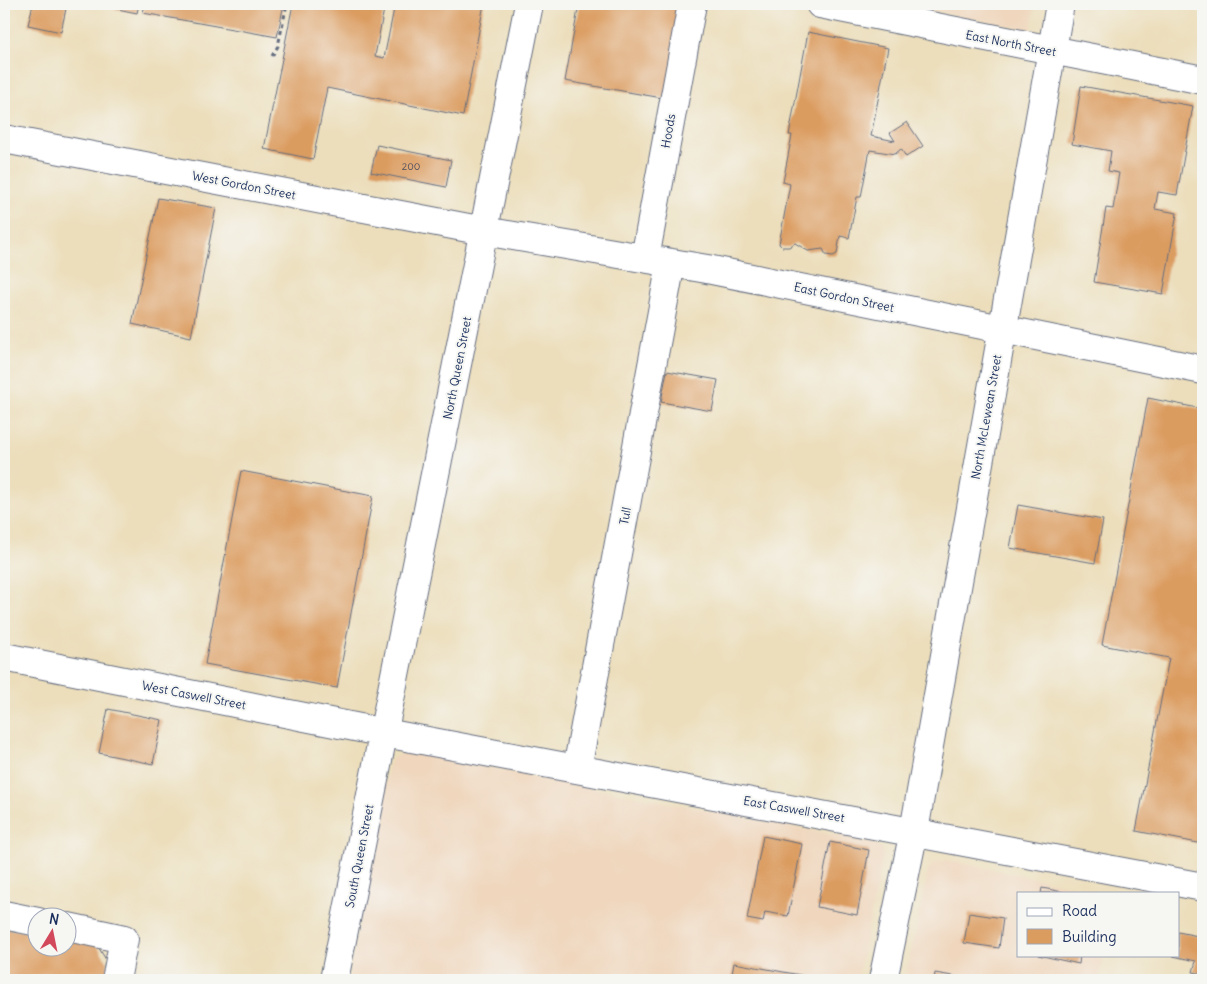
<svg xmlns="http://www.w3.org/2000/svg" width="1207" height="984" font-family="Delius,sans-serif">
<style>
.built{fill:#efd6bc}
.building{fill:#db9c60}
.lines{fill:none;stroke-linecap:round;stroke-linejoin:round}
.minor-casing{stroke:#646c7f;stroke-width:30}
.major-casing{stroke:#646c7f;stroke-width:30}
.path{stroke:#646c7f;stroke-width:3;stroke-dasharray:4 4;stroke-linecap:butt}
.minor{stroke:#fff;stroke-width:28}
.major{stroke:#fff;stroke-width:28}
.labels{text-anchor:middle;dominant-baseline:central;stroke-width:4;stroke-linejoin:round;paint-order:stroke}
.number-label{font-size:10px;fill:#4b4a5e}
.street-label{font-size:12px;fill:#1b2f5e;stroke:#f6f6f2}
</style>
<rect width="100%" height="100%" fill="#f6f6f2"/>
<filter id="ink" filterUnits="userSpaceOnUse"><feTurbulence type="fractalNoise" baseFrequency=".02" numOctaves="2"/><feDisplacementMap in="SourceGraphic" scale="10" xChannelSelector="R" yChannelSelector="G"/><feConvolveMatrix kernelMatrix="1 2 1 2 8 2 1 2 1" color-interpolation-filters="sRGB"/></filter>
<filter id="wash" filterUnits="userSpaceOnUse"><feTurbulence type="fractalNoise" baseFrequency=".0096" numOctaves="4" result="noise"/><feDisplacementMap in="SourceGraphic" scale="20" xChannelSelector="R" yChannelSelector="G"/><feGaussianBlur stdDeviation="1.12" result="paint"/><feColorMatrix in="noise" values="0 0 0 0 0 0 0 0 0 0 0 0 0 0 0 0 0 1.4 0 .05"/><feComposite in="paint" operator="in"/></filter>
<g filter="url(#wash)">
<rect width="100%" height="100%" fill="#ecdebb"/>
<!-- built -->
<path class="built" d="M900,4H1035L1031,30Z
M406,752L871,842L882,848L883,856L857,980H348L389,767L393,758Z
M946,860L1107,893H1018V955H1104L1099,980H905L929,868L934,863Z"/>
<g id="blocks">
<!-- building -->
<path class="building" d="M33,4H67L61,32L28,25Z
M93,4H139L137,13Z
M145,4H284L277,37L143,13Z
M293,4H385L375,56L384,58L395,4H484L463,116L327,88L313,159L264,149Z
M579,4H659L684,8L668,99L565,81Z
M808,32L888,48L871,136L895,141L890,133L907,122L923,146L906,157L901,149L895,154L870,150L861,197H857L849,238L840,236L837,254L833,256L826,255L823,249L808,251L795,243L789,247H782L779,244L790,184L783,182L792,135H789Z
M1081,86L1193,106L1177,195L1158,192L1155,209L1177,213L1163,294L1094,282L1106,208L1113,209L1119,173L1108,171L1111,151L1072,144Z
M377,145L451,160L446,187L371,172Z
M158,198L216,208L191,337L132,324Z
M667,371L718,380L712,411L661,402Z
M1148,398L1203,409V844L1136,831L1169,658L1102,645Z
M241,471L373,496L337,688L205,664Z
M1018,505L1103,520L1095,563L1010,548Z
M108,709L162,720L153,764L99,753Z
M763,836L802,844L788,916L765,912L763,922L747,919Z
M830,842L869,850L857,915L817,907Z
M1042,888L1063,892V893H1041Z
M969,913L1003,918L999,948L964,943Z
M4,928L38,934V946H68V940L97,945L108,963L105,980H4Z
M1178,932L1203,937V974L1193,972L1196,961L1173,956L1178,955Z
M1038,955H1080L1079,964Z
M734,963L822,979L821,980H731Z
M935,973L970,979V980H934Z"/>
</g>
</g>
<g filter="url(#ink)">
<use href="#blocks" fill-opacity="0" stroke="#646c7f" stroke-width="1"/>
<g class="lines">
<!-- minor casing -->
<g class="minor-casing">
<path id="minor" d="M820,4L1203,80
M4,139L484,231L707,269L1203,370
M645,258L692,4
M4,657L385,733L1203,887
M577,769L671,263
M4,915L38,922
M68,927L124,939L116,980
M883,980L914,831L1060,4"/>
</g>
<!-- major casing -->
<g class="major-casing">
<path id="major" d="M334,980L529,4"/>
</g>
<!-- path -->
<path class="path" d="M272,56L278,46L287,4"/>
<!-- minor -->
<use href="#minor" class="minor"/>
<!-- major -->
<use href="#major" class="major"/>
</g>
</g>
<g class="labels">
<!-- number labels -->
<g class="number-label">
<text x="411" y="166">200</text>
</g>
<!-- street labels -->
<g class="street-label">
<text transform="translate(1011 43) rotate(11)">East North Street</text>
<text transform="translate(668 131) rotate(-80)">Hoods</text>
<text transform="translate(244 185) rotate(11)">West Gordon Street</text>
<text transform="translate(844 297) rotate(12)">East Gordon Street</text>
<text transform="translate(457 368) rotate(-79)">North Queen Street</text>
<text transform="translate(986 417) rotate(-80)">North McLewean Street</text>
<text transform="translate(625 516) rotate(-79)">Tull</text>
<text transform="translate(194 695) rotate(11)">West Caswell Street</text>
<text transform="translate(794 809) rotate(10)">East Caswell Street</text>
<text transform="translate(359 856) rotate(-79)">South Queen Street</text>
</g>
</g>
<!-- margin -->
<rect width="1207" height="984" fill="none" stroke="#f6f6f2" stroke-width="20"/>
<!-- legend -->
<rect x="1017" y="892" width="162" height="65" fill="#f6f6f2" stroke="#9ea6b7"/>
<rect x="1027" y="908" width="25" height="8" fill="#ffffff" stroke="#9ea6b7"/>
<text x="1062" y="916" font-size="15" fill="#1b2f5e">Road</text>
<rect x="1027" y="929" width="25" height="15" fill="#db9c60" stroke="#9ea6b7"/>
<text x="1062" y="942" font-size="15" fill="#1b2f5e">Building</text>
<!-- north arrow -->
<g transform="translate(52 932) rotate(10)"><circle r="24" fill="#f6f6f2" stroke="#9ea6b7"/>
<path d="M0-4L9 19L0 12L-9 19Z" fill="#d1495b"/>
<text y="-8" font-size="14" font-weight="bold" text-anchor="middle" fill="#1b2f5e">N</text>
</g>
</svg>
